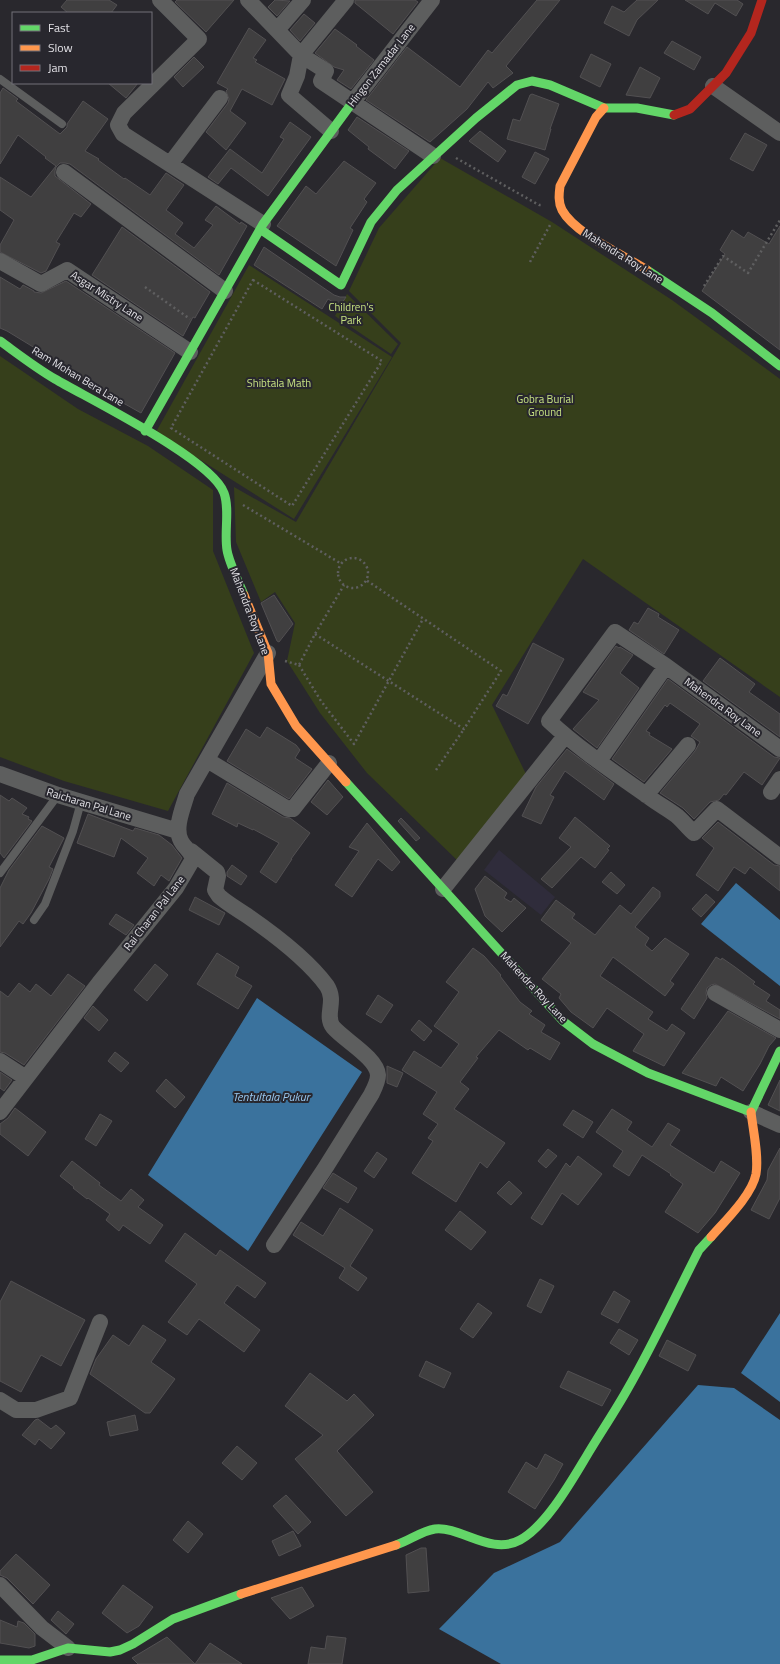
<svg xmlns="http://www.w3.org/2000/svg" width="780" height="1664" font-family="'Titillium Web',sans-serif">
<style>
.medical{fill:#2f2c3b}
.green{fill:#363f1b}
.water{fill:#3a729d}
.building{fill:#403f40;stroke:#525052}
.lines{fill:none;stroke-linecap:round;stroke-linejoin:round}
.path{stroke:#5f5f60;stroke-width:2.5;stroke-dasharray:2 3;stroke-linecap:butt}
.lane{stroke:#5d5e5e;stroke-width:8}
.street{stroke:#5d5e5e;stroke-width:16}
.fast{stroke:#63d668;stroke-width:9}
.slow{stroke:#ff974d;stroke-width:9}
.jam{stroke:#b3261e;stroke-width:9}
.labels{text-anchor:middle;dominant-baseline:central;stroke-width:4;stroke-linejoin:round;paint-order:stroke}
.street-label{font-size:11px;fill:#e2e1e6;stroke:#28272e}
.park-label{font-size:11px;fill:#c7e282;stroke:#28272e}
.water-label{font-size:12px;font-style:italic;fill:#99c9f1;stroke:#28272e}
</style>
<rect width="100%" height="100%" fill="#29282d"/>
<!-- medical -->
<path class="medical" d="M499,850L555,897L541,915L484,870Z"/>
<!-- green -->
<path class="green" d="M440,158L552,222L672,300L780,379V697L583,559L492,705L526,774L459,862L367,773L320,713L287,661L295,623L275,592L261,602L236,542L234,487L296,522L401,343L349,291L379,228Z
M249,265L392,357L294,519L156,432Z
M347,294L398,344L391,354L335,316Z
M0,356L78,409L148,446L213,490V551L254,653L168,811L64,781L0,757Z"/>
<!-- water -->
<path class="water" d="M736,883L780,920V986L701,924Z
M257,998L362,1072L248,1251L148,1175Z
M780,1313V1402L741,1373Z
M698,1385L734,1388L780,1420V1664H501L439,1629L494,1573L560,1542Z"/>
<!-- building -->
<path class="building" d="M67,0H109L117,5L111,13H68L61,7Z
M177,0H234L206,32L175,2Z
M275,0L290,1L277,16L268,7Z
M355,0H415L418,2L393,34L355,3Z
M537,0H560L506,66L513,73L493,88L488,82L467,109L430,142L366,100L407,47L460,87L488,50L492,53Z
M637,0H658L637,20L629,36L604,23L612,6L624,12Z
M685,0H737L743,4L736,16L715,3L708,14Z
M304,14L315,23L300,41L290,30Z
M249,28L266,40L253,58L257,60L255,62L285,79L272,105L242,89L230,111L246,123L226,150L206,132L228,103L229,99L226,91L228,89L217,83Z
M335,29L357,45L356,46L374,60L351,89L337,80L344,70L334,67L315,53Z
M672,41L701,57L694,70L664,53Z
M591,54L611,64L600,87L580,77Z
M194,57L204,67L183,87L174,77Z
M640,67L660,78L650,98L626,95Z
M108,83H138L126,98Z
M3,88L18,99L16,101L60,134L67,127V124L83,101L108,119L85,151L99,159L98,160L124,179L125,178L150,195L166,173L184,185L166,210L183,223L175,234L194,248L213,225L205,220L216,206L240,224L241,222L247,226L219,275L70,164L65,163H60L56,167L55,171V176L91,204L81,217L74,213L56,242L60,244L46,271L41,273L0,252V245L14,220L0,210V177L31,197L56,166L45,158L46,157L18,135L0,164V93Z
M532,94L559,104L550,129H551L545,150L507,139L513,119L520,121L530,95Z
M357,117L409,151L395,169L368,149L369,147L348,130Z
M290,122L311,137L268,196L231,168L218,184L208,177L230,149L262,173L284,139L280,137Z
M480,131L506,151L498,162L469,141Z
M745,133L767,145L753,171L730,159Z
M535,152L549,159L535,184L522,177Z
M344,161L376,183L364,199L367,202L350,228L353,230L336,266L277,226L306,186L316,194Z
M780,226V350L702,291L725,254L720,250L732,230L744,238L748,232L769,244Z
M122,227L210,292L196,316L195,318L193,317L183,336L92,275Z
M264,247L334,295L340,297H346L340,306L328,299L322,309L254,265Z
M0,277L20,289L23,285L34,291V292L41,293L66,281L175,353L141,413L68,372L48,356L7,331L0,328Z
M274,595L293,624L279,642L277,641L261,603Z
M648,608L659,614L658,617L679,630L664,654L629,630L634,622L638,624Z
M533,643L564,659L538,707L528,724L496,706L503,694L507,696Z
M616,646L619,648L620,647L633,655L620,673L639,688L597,748L573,729L599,700L583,692Z
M720,658L755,684L749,692L780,714V737L703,681Z
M668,679L774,757L780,758L762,785L744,772L726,795L724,794L719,800L710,802L694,819L683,808L660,793L695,751L700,742L691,736L700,724L670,703L667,707L665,705L646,731L650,733L649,735L672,749L644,782L612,759Z
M267,727L296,745L300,750L295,758L312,769L289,799L227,761L246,729L260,738Z
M567,749L614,784L604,800L565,771L550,795L554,797L541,824L522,816L536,787Z
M328,780L343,797L327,815L311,802Z
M227,783L283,817L290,818L310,833L291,859H292L276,883L260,872L279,843L253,829V830L238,823L237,827L212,814Z
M0,795L9,801L12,798L27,808L22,814L29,817L28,819L32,821L4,858L0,853Z
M88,814L133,831L135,828L159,835L172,845L182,858L169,881L161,875L154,886L137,873L148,858L121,838L114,857L77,843Z
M575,817L610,846L607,849L609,850L595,868L581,857L552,888L541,879L571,847L559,838Z
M401,818L420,838L416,841L398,821Z
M718,822L774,865L780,866V891L750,867L745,874L734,867L718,891L696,875L714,848L702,838Z
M367,823L400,862L392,871L378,859L352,897L335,885L359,851L349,847Z
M42,826L64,838L49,867L53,869L49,879L31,913L23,924L19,921L0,947V888L9,870Z
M232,865L247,876L241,885L227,876V872Z
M611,872L625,885L617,894L602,882Z
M485,876L507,893L504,898L511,902L514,898L526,908L502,932L485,916L475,889Z
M653,887L660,892V897L635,927L649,938L645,945L652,951L665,938L689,954L670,981L674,984L665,996L613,957L600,976L653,1012L648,1019L667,1031L672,1024L685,1033L664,1066L633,1051L644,1034L607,1008L593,1028L571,1012L559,998L561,994L542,979L571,943L541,920L556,900L575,914L572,918L595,935L620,905L631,914Z
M706,894L715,902L701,917L692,909Z
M195,897L225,913L219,925L189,910Z
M116,914L134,925L126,935L109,924Z
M473,948L484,956L501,975L500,976L520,1002L532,1011L529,1014L545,1025L541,1032L560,1043L550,1060L530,1048L528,1050L499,1030L476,1057L478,1058L460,1082L469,1089L454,1109L505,1143L487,1168L480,1162L456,1202L412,1173L433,1141L428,1138L438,1124L423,1114L437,1092L402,1070L414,1051L441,1068L459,1044L434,1026L459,992L446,982Z
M217,953L239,967L235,976L252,986L238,1009L197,984Z
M716,957L721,960L722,958L735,967L755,982L753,984L770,995L766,1001L780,1010V1019L715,984L711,985L707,988L706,993L707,998L694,1019L681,1009Z
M155,964L168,975L147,1001L134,990Z
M68,974L85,986L24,1065L5,1053L0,1052V991L8,997L19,983L30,992L36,984L51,996Z
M378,995L393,1005L381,1023L366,1014Z
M93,1006L108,1020L99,1031L84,1018Z
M728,1011L776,1038L769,1046L760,1064L743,1091L721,1077L716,1086L682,1073Z
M419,1020L432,1031L424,1041L411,1030Z
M115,1052L129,1063L121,1072L108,1061Z
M387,1066L403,1073L397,1087L387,1083Z
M0,1072L12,1080L4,1091L0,1088Z
M166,1079L185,1097L175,1108L156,1091Z
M780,1080V1111L768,1105Z
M15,1108L46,1132L28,1156L0,1134V1124L8,1118Z
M612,1109L632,1122L627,1130L652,1147L668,1123L680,1130L670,1145L714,1173L721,1161L740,1173L715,1213L698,1233L665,1212L683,1184L670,1175L671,1174L642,1155L629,1176L613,1166L623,1151L596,1132Z
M573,1110L593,1122L583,1138L563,1125Z
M100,1114L112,1121L96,1146L85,1139Z
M780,1148V1198L769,1219L751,1210L767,1180L768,1170Z
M548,1149L557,1156L546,1168L538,1161Z
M377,1152L387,1159L374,1178L364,1171Z
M578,1156L602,1174L578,1205L562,1193L542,1225L531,1218L566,1163L570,1167Z
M72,1161L100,1183L99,1185L121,1201L131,1189L144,1200L138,1207L163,1225L150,1244L123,1225L119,1231L106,1220L110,1214L88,1198L87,1199L73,1188L74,1187L60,1176Z
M333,1173L357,1188L348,1203L323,1188Z
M509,1181L522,1193L511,1205L497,1193Z
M340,1208L373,1230L350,1266L367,1278L358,1291L339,1278L345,1268L293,1235L301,1222L323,1236Z
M460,1211L486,1232L471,1250L445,1230Z
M185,1233L216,1256L220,1250L266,1283L255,1298L237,1285L224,1303L260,1330L244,1352L199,1319L187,1335L168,1322L197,1284L165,1261Z
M540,1279L554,1286L541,1313L527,1306Z
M11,1281L85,1320L61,1366L41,1355L21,1392L0,1381V1302Z
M614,1291L630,1301L618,1323L601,1314Z
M478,1303L492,1313L473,1338L460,1329Z
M143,1325L166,1340L151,1362L175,1379L150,1413H145L90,1374L96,1359L113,1335L129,1346Z
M619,1329L638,1340L629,1355L610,1343Z
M667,1340L696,1355L688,1371L659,1356Z
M426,1361L451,1373L444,1388L419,1376Z
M568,1371L611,1390L602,1406L560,1387Z
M310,1373L347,1401L354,1394L374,1415L337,1451L373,1492L346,1516L295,1459L323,1435L285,1406Z
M135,1415L138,1430L110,1436L107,1422Z
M38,1419L51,1429L56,1425L65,1433L51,1449L39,1439L35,1445L22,1435L35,1420Z
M237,1446L257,1463L242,1480L222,1463Z
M545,1454L563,1464L554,1480L535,1509L508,1492L526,1462L537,1469Z
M286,1495L311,1522L298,1534L273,1506Z
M188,1521L203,1534L188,1553L173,1540Z
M293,1531L301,1546L279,1556L272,1541Z
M421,1548H426L429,1591L408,1593L406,1555Z
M16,1554L50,1585L33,1604L7,1578L0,1575V1571Z
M123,1585L153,1607L139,1626L127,1633L102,1613Z
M302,1587L314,1606L290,1619L271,1598Z
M58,1611L74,1624L66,1634L51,1620Z
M0,1620L17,1627L18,1621L24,1623L35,1634V1646L29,1648L0,1643Z
M327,1636L346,1638L342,1664H308L311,1647L325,1649Z
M167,1637L195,1664L210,1643L242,1664H138L132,1658Z"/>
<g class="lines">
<!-- path -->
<path class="path" d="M456,158L539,205H543
M530,262L550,225
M253,280L382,361L292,506L171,428Z
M704,286L723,256L748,273L780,220
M145,287L190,319
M243,505L340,563
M338 573a15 15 0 1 1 30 0a15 15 0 1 1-30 0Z
M315,634L464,729L501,671L366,580
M285,661L299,665L315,634L344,585
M299,665L321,701L354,744L423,619
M436,770L464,729"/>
<!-- lane -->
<path class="lane" d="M0,79L62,124
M0,873L58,795
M34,920L45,904L73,831L81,802"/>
<!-- street -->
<path class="street" d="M160,0L199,39L124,113L118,125L123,134L263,224
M248,0L301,55L297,76L289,95L331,131
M346,0L301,55L326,71L321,81L433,156
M277,30L303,0
M713,86L780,133
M352,103L432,0
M170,164L220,98
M64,172L225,291
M0,261L41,284L67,270L190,352
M666,666L780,749
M207,760L288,809H293L329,763
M599,761L666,666L615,632L549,721C579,749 615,773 649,797C658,804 668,809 677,816C683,821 688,828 694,833L717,809L780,857
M0,774L58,795L178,831
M771,792L780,779
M646,795L688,745
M191,851L217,872L218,876L215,890L219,896C228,904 239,910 249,917C275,935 308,960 327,986C337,1002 324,1015 333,1027C344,1040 377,1058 378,1075C378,1082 374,1089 371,1095L324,1170L274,1245
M443,889L565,736
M715,993L780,1030
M0,1061L26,1078
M0,1112L99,983L176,888L193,859C190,849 185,849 181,841C174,828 183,808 187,794L268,653
M751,1112L780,1125
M0,1400L16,1410H36L70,1398L100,1322
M0,1585L42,1628L68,1648"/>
<!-- fast -->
<path class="fast" d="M260,229L341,285L371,222L397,190L476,118L517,85L532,81L550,85L604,108H637L674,115
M647,270L712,313L780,366
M0,341C18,354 36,368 55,379C89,399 212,459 224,493C230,509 224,532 227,550C229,563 239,582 244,595
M145,431L263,224L352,103
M346,782L563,1021L593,1044L648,1073L751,1112
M751,1112L780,1051
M396,1545C409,1541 421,1531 435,1529C461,1526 491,1556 520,1540C546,1526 571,1482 586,1457C599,1435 614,1413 627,1390C653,1345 675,1297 699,1250L711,1237
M0,1660H32L68,1648L110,1652L120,1650L133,1644L173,1619L241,1594"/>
<!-- slow -->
<path class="slow" d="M604,108L596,117L560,186C559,194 558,202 562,210C575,234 624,255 647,270
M244,595L268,653L271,684L296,726L346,782
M711,1237C725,1221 752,1195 756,1174C759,1156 753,1130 751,1112
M241,1594L396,1545"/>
<!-- jam -->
<path class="jam" d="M674,115L690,109L726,73L751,33L762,0"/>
</g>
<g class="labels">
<!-- street labels -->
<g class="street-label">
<text transform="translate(381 65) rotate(-52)">Hingon Zamadar Lane</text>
<text transform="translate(623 256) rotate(32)">Mahendra Roy Lane</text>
<text transform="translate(107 296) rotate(33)">Asgar Mistry Lane</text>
<text transform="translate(78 376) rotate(31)">Ram Mohan Bera Lane</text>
<text transform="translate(250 611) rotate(69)">Mahendra Roy Lane</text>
<text transform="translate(723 707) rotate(36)">Mahendra Roy Lane</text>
<text transform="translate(89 804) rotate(17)">Raicharan Pal Lane</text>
<text transform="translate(154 913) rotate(-52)">Rai Charan Pal Lane</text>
<text transform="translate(534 987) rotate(47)">Mahendra Roy Lane</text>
</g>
<!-- park labels -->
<g class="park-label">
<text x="351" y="307">Children's<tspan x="351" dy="13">Park</tspan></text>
<text x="279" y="383">Shibtala Math</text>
<text x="545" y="399">Gobra Burial<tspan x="545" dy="13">Ground</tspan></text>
</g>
<!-- water labels -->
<g class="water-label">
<text x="271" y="1096">Tentultala Pukur</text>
</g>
</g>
<!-- legend -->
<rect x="12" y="12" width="140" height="72" fill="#28272e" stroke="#727178"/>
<rect x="20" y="25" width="20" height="6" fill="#63d668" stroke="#727178"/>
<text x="48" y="32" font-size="12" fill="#e2e1e6">Fast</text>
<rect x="20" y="45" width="20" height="6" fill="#ff974d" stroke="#727178"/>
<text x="48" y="52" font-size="12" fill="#e2e1e6">Slow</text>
<rect x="20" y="65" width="20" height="6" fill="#b3261e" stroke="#727178"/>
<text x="48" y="72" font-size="12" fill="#e2e1e6">Jam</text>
</svg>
